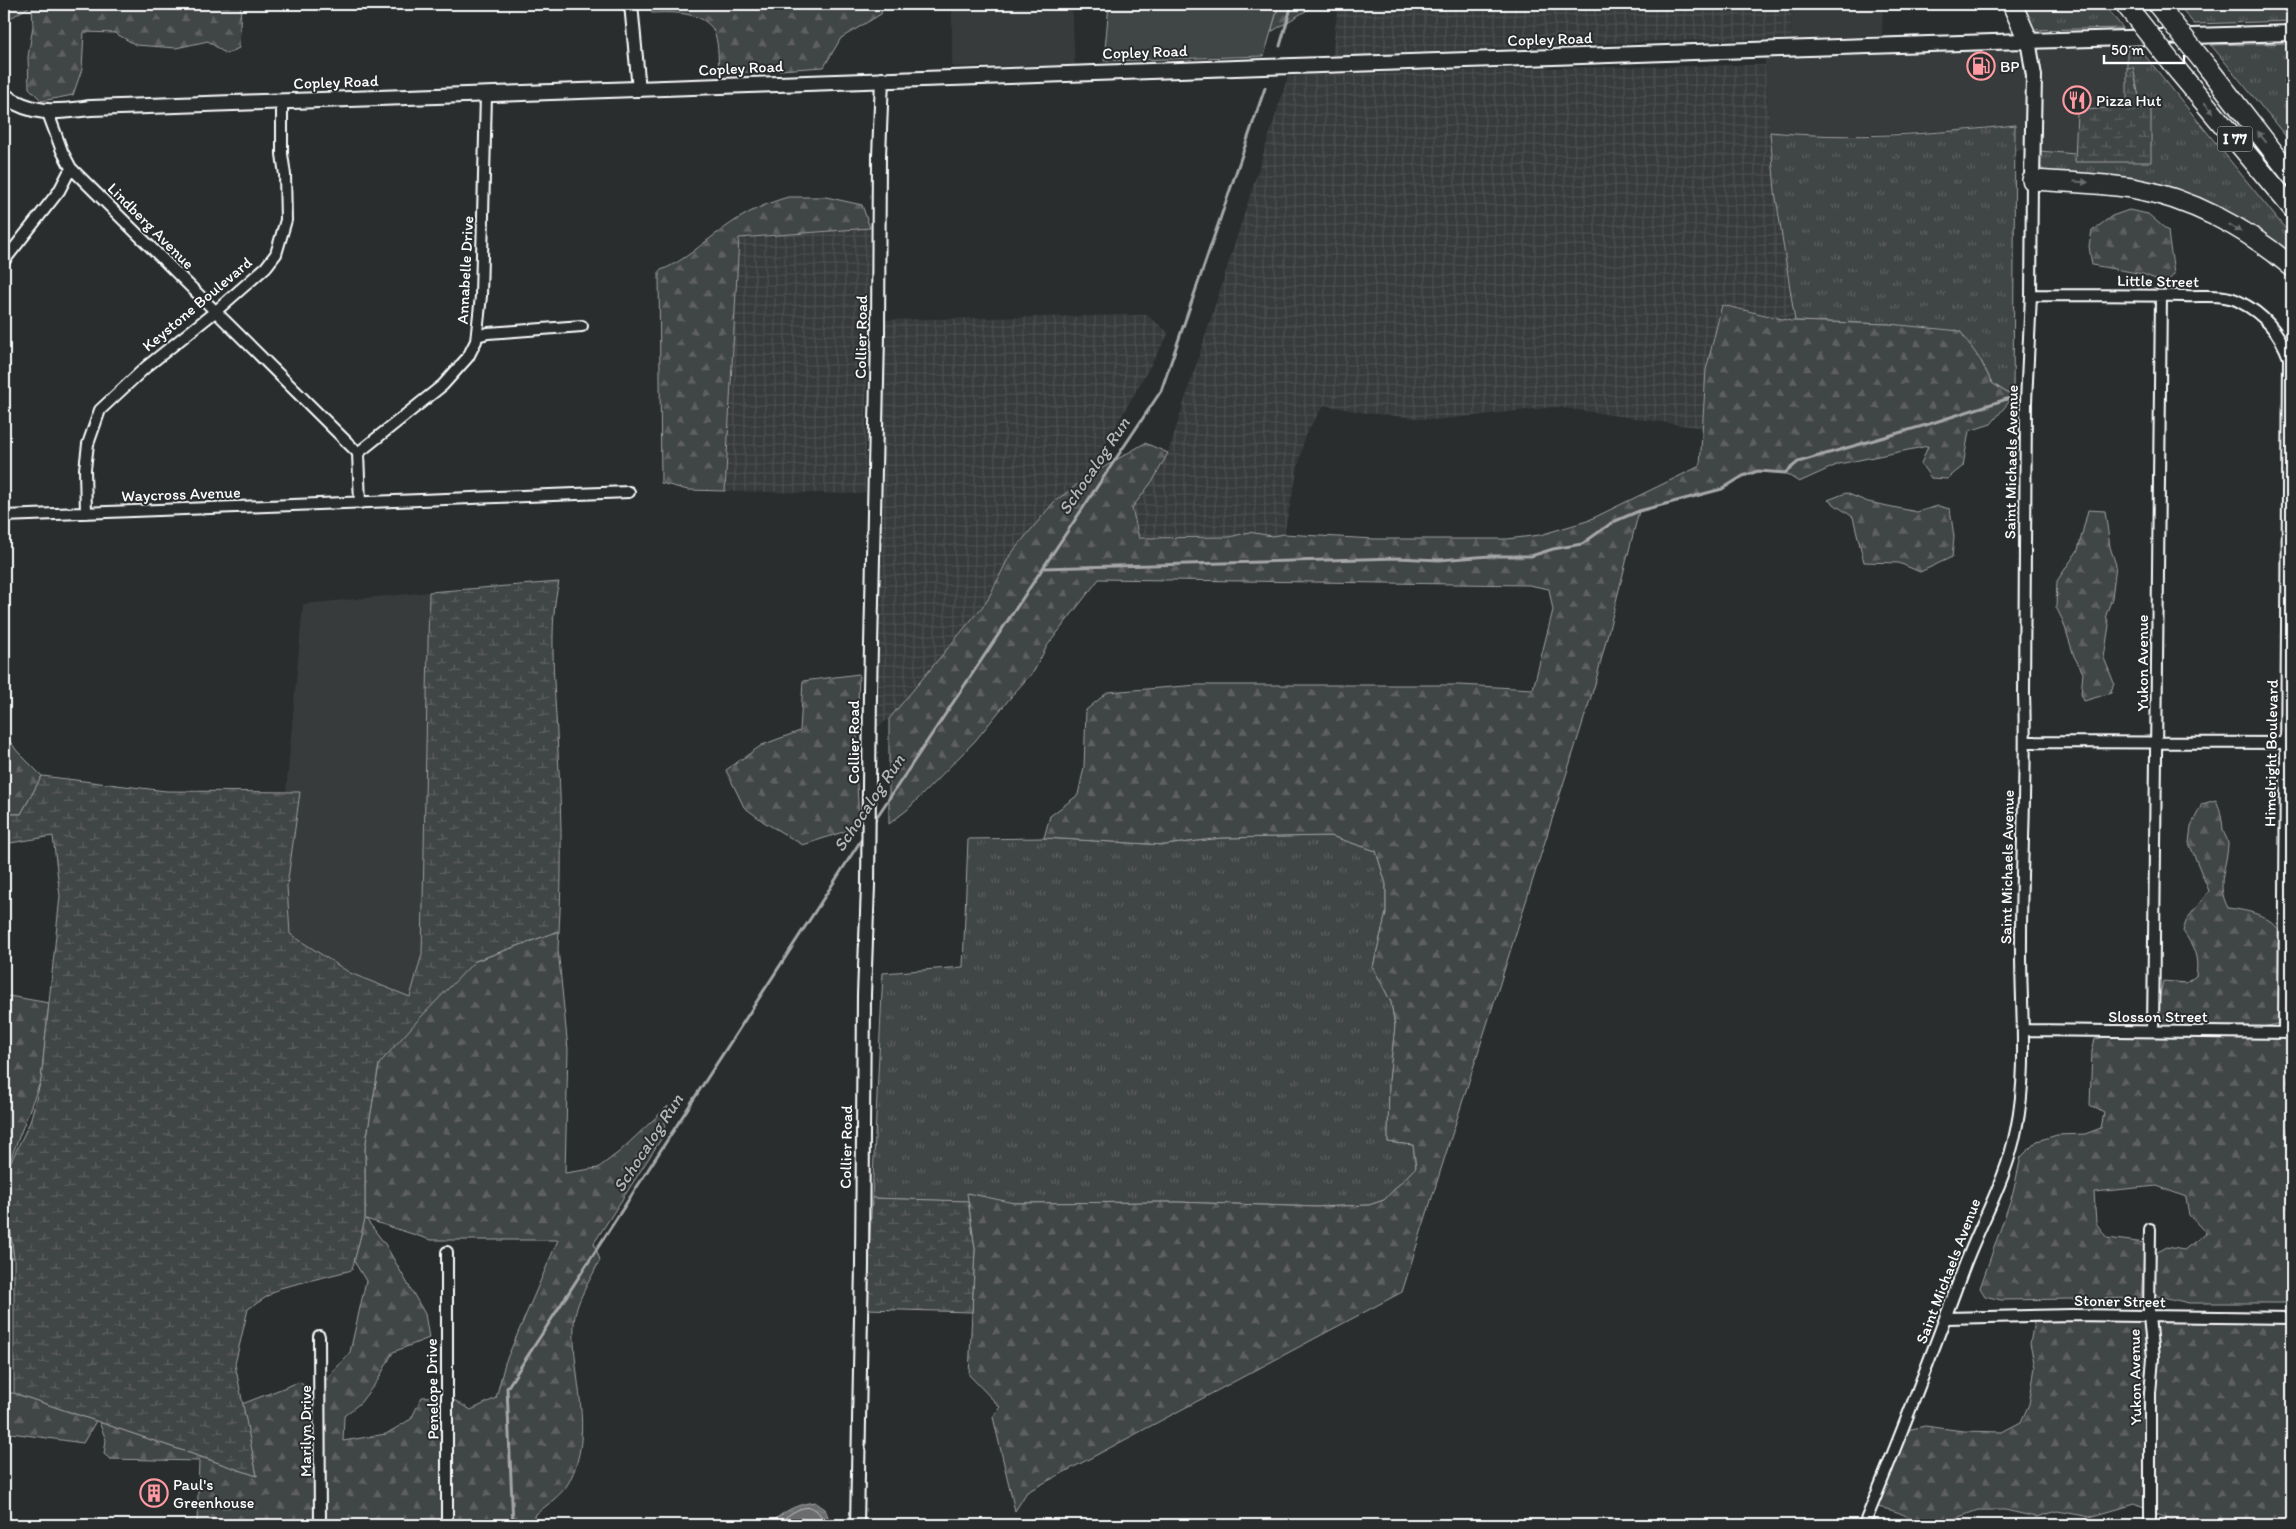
<svg xmlns="http://www.w3.org/2000/svg" width="2296" height="1529" font-family="Itim,sans-serif">
<style>
.built{fill:#373a3b}
.industrial{fill:url(#industrial-grid)}
.grass{fill:url(#grass-tufts);stroke:#a0a2a2}
.forest{fill:url(#forest-firs);stroke:#a0a2a2;fill-rule:evenodd}
.wetland{fill:url(#wetland-marsh);stroke:#a0a2a2}
.park{fill:#414445;stroke:#a0a2a2}
.water{fill:url(#water-ripples);stroke:#a6a7a7}
.lines{fill:none;stroke-linecap:round;stroke-linejoin:round}
.shore{stroke:#c3c4c5;stroke-width:1}
.stream{stroke:#a6a7a7;stroke-width:3}
.minor-casing{stroke:#fff;stroke-width:14}
.tertiary-casing{stroke:#fff;stroke-width:16}
.secondary-casing{stroke:#fff;stroke-width:18}
.motorway-casing{stroke:#fff;stroke-width:22}
.minor{stroke:#2a2d2e;stroke-width:10}
.tertiary{stroke:#2a2d2e;stroke-width:12}
.secondary{stroke:#2a2d2e;stroke-width:14}
.motorway{stroke:#2a2d2e;stroke-width:19}
.motorway-bridge-casing{stroke:#fff;stroke-width:22;stroke-linecap:butt}
.motorway-bridge{stroke:#2a2d2e;stroke-width:19}
.oneway{fill:#6a6c6d}
.labels{text-anchor:middle;dominant-baseline:central;stroke-width:4;stroke-linejoin:round;paint-order:stroke}
.shield{fill:#2a2d2e;stroke:#bfc0c0;stroke-width:1}
.shield-label{font-size:15px;font-weight:bold;fill:#fff}
.street-label{font-size:16px;fill:#fff;stroke:#2a2d2e}
.poi-label{font-size:16px;fill:#fff;stroke:#2a2d2e;text-anchor:start}
.water-label{font-size:18px;font-style:italic;fill:#b4b6b6;stroke:#2a2d2e}
</style>
<defs>
<pattern id="industrial-grid" width="8" height="8" patternUnits="userSpaceOnUse" patternTransform="scale(1.25)"><rect width="8" height="8" fill="#373a3b"/><path d="M0 4h8M4 0v8" fill="none" stroke="#4b4e4f"/></pattern>
<pattern id="grass-tufts" width="24" height="20" patternUnits="userSpaceOnUse" patternTransform="scale(1.25)"><rect width="24" height="20" fill="#414445"/><path d="M3 7l-1-3M5 7V3M7 7l1-3M15 17l-1-3M17 17v-4M19 17l1-3" fill="none" stroke="#5e6061"/></pattern>
<pattern id="forest-firs" width="22" height="20" patternUnits="userSpaceOnUse" patternTransform="scale(1.25)"><rect width="22" height="20" fill="#414445"/><path d="M5 1l3.5 6h-7zM16 11l3.5 6h-7z" fill="#5e6061"/></pattern>
<pattern id="wetland-marsh" width="20" height="14" patternUnits="userSpaceOnUse" patternTransform="scale(1.25)"><rect width="20" height="14" fill="#414445"/><path d="M1 5h8M5 5V1M11 12h8M15 12V8" fill="none" stroke="#5e6061"/></pattern>
<pattern id="water-ripples" width="26" height="14" patternUnits="userSpaceOnUse" patternTransform="scale(1.25)"><rect width="26" height="14" fill="#6a6c6d"/><path d="M2 4q2-2 4 0t4 0M15 11q2-2 4 0t4 0" fill="none" stroke="#808283"/></pattern>
</defs>
<rect width="100%" height="100%" fill="#2a2d2e"/>
<filter id="ink" filterUnits="userSpaceOnUse"><feTurbulence type="fractalNoise" baseFrequency=".02" numOctaves="2"/><feDisplacementMap in="SourceGraphic" scale="10" xChannelSelector="R" yChannelSelector="G"/><feConvolveMatrix kernelMatrix="1 2 1 2 8 2 1 2 1" color-interpolation-filters="sRGB"/></filter>
<g filter="url(#ink)">
<!-- built -->
<path class="built" d="M952,4H1072L1075,65L952,67Z
M1791,4H1883L1882,36L1792,39Z
M2127,44V106L2077,111L2076,154L2015,150L2014,125L1958,131L1813,136L1770,132L1764,52Z
M429,592L422,954L410,998L350,973L290,934L287,886L300,793L286,792L303,604Z"/>
<!-- industrial -->
<path class="industrial" d="M1338,4H1791L1792,39L1669,41L1332,56Z
M1765,65L1775,191L1795,321L1722,305L1706,370L1702,428L1556,407L1435,420L1366,413L1324,405L1305,435L1284,534L1272,536L1249,532L1230,537L1139,538L1132,508L1154,479L1168,453L1288,76L1534,68Z
M870,228L865,492L859,494L725,491L739,238Z
M1147,315L1169,333L1087,477L1053,502L1010,555L987,601L889,719L870,732L877,320Z"/>
<!-- grass -->
<path class="grass" d="M2022,4H2103L2123,28L2031,30Z
M2178,4H2292V21L2194,24Z
M2292,43V144L2211,45Z
M2138,47L2292,237V257L2237,220L2048,175L2038,164L2039,151L2076,154L2075,162L2141,108L2133,68H2127V50Z
M2015,125L2013,397L1992,383L1981,361L1889,324L1795,321L1775,191L1770,132C1851,140 1934,134 2015,125Z
M1331,836L1376,851L1386,884V913L1373,967L1391,1002L1395,1026L1389,1081L1388,1142L1413,1145L1416,1167L1384,1200L1369,1205L1317,1207L1177,1202L1014,1203L872,1198L883,973L963,967L968,839L1044,838L1165,845L1221,838Z"/>
<!-- forest -->
<path class="forest" d="M4,4H241L239,48L226,54L208,41L176,48L136,45L115,33L84,32L82,69L73,95L42,101L29,88L28,57L33,26L32,5L4,22Z
M648,4H883L881,14L841,38L824,67L719,74C718,61 719,46 715,34C707,11 672,12 652,13Z
M1279,4H1317L1271,32Z
M788,197H826L862,205L870,228L739,238L725,491L688,490L661,483L659,271C687,260 699,245 723,229C743,214 764,204 788,197Z
M2129,210L2148,214L2168,231C2169,246 2173,260 2174,275L2165,283L2143,274L2092,265L2089,246L2092,231L2112,216Z
M1722,305L1791,321L1889,324L1960,331L1981,361L1992,383L2013,397L1991,424L1969,431L1963,466L1947,479L1931,478L1921,464L1928,446L1839,464L1799,482L1785,473L1758,471L1743,476L1722,489L1639,511L1595,684L1402,1292L1027,1492L1015,1511L993,1417L1000,1407L969,1375L975,1249L967,1193L1014,1203L1177,1202L1316,1207L1369,1205L1384,1200L1416,1167L1413,1145L1388,1142L1389,1081L1395,1026L1391,1002L1373,967L1386,913V884L1376,851L1331,836L1221,838L1165,845L1044,838L1050,816L1078,795L1084,767L1086,710L1108,692L1198,685H1459L1533,689L1553,610L1549,589L1529,585L1099,579L1047,646L1034,671L1015,692L975,741L907,810L889,824V719L987,601L1010,555L1054,502L1087,477L1145,443L1168,453L1154,479L1132,508L1139,538L1230,537L1249,532L1272,536L1284,534L1374,539H1507L1540,535L1587,521L1700,466L1706,370Z
M1846,493L1868,502L1917,512L1938,506L1950,509L1954,537L1952,557L1920,572L1899,563L1864,562L1853,517L1828,500Z
M2088,510L2105,511L2110,547L2116,565L2112,598L2106,615L2109,625L2104,658L2114,683L2111,693L2084,701L2081,694L2083,673L2074,656L2063,621L2056,607L2057,581L2078,550Z
M859,674L856,765L859,823L849,830L803,845L764,822L744,807L726,770L762,745L800,731L803,681Z
M4,733L17,751L42,776L21,814H4Z
M2216,800C2221,811 2222,818 2223,830C2224,835 2228,839 2228,844C2227,869 2215,883 2228,908C2250,911 2267,914 2281,932L2279,1017L2277,1024L2257,1028L2163,1027L2160,1025L2159,1000L2163,981L2186,983L2196,976C2199,957 2194,947 2183,931L2187,919L2209,891L2189,843L2191,826L2202,804Z
M559,931L558,949L568,1049L565,1173L598,1168L619,1152L668,1106L663,1136L594,1243L600,1260C591,1279 575,1302 574,1323C571,1377 596,1431 569,1482C562,1495 545,1506 534,1516V1525H197L199,1461L110,1459L104,1454L106,1440L99,1422L257,1476L242,1404L299,1382L315,1393L350,1352L366,1281L354,1261L365,1218V1148L379,1064L410,998L470,963ZM366,1219L431,1240H558L505,1363L496,1398L471,1410L447,1396L422,1397L411,1419L386,1434L343,1441L344,1416L360,1403L378,1380L393,1352L429,1338L425,1314L385,1244Z
M9,996L49,1003L41,1080L4,1176V997Z
M2109,1036L2292,1037V1303H2189L2154,1295L2156,1253L2167,1247L2184,1250L2206,1233L2189,1215L2186,1197L2157,1186L2094,1192L2096,1223L2107,1238L2145,1243L2141,1298L2001,1300L1985,1296L1980,1288L2013,1193L2021,1157L2037,1141L2057,1135L2085,1134L2101,1128L2104,1113L2090,1105L2092,1051L2095,1039Z
M4,1184L14,1259L4,1252Z
M2117,1320L2292,1322V1525H2181L2135,1504L2090,1517L2058,1511L2036,1517L2005,1510H1978L1956,1518L1955,1525H1917C1907,1513 1892,1510 1877,1507L1907,1430L1925,1426L1963,1431L2002,1432L2021,1422L2029,1404L2035,1367L2030,1344L2034,1322Z
M4,1393H14L96,1421L83,1443L4,1432Z"/>
<!-- wetland -->
<path class="wetland" d="M2133,67L2141,108H2151V162H2075L2077,111L2127,106V68Z
M559,582C548,622 555,691 557,734C561,801 563,863 559,931L475,961L418,1020L379,1064L365,1148V1219L352,1270L280,1288L248,1309L235,1364L257,1476L14,1393V1259L4,1176L30,1122L41,1080L60,896L53,836L4,844V814H21L42,776L166,791L300,792L287,886L290,934L350,973L410,997L422,954L429,592Z
M872,1198L968,1201L975,1249L972,1312L866,1309Z"/>
<!-- park -->
<path class="park" d="M1109,4H1279L1264,56L1104,61Z"/>
<!-- water -->
<path class="water" d="M815,1502L825,1509L831,1525H769C782,1512 796,1504 815,1502Z"/>
<g class="lines">
<!-- shore -->
<path class="shore" d="M776,1525C794,1510 815,1494 825,1525"/>
<!-- stream -->
<path class="stream" d="M1280,46L1292,4
M1043,568L1398,558L1439,560L1490,556H1531L1553,549L1582,544L1613,522L1639,511L1722,489L1743,476L1758,471L1785,473L1798,462L1926,425L2013,397
M874,821L1161,391L1265,88
M513,1525L507,1388L865,834"/>
<!-- minor casing -->
<g class="minor-casing">
<path id="minor" d="M48,113L62,151L71,168L358,453
M4,261L59,191L71,168
M2031,295C2082,295 2133,295 2184,296C2201,297 2225,293 2240,302C2264,314 2280,333 2289,358L2284,1032
M477,336L488,333L582,326
M358,453L443,385L468,357L476,341L481,296L486,95
M358,453L360,503
M86,513L85,469L88,444L100,410L146,367L216,311L266,267L276,254L286,220L285,175L282,154V101
M4,516L629,492
M2026,742L2292,743
M2023,1030L2292,1033
M2153,1031L2161,296
M2150,1229L2149,1316L2153,1358L2150,1393V1525
M447,1252V1525
M1947,1318L2072,1315L2292,1318
M319,1336L320,1525
M1864,1525C1899,1440 1932,1354 1964,1267C1981,1222 2007,1178 2016,1130C2029,1070 2020,1002 2021,940C2021,858 2027,776 2024,694L2026,402L2031,295L2032,180"/>
</g>
<!-- tertiary casing -->
<g class="tertiary-casing">
<path id="tertiary" d="M631,4L639,90
M857,1525L862,1265L864,995L868,885L870,690L878,336L879,156L882,79"/>
</g>
<!-- secondary casing -->
<g class="secondary-casing">
<path id="secondary" d="M2028,40L2034,76L2032,180
M4,96C36,116 55,112 91,108C824,82 1558,54 2292,33"/>
</g>
<!-- motorway casing -->
<g class="motorway-casing">
<path id="motorway" d="M2012,4L2028,40
M2209,69L2292,176
M2178,71L2292,208
M2032,180C2065,182 2099,183 2132,188C2190,198 2248,229 2292,267"/>
</g>
<!-- minor -->
<use href="#minor" class="minor"/>
<!-- tertiary -->
<use href="#tertiary" class="tertiary"/>
<!-- secondary -->
<use href="#secondary" class="secondary"/>
<!-- motorway -->
<use href="#motorway" class="motorway"/>
<!-- motorway-bridge casing -->
<g class="motorway-bridge-casing">
<path id="motorway-bridge" d="M2125,4L2178,71
M2157,4L2209,69"/>
</g>
<!-- motorway-bridge -->
<use href="#motorway-bridge" class="motorway-bridge"/>
</g>
<!-- one-way arrows -->
<defs><path id="oneway-solid" d="M-6-.8H1V-3.2L6.5 0L1 3.2V.8H-6Z" transform="scale(1.25)"/></defs>
<g class="oneway">
<use href="#oneway-solid" transform="translate(2209 108) rotate(50)"/>
<use href="#oneway-solid" transform="translate(2262 137) rotate(-128)"/>
<use href="#oneway-solid" transform="translate(2081 182) rotate(4)"/>
<use href="#oneway-solid" transform="translate(2235 228) rotate(31)"/>
</g>
</g>
<!-- icons -->
<defs>
<g id="fuel-ring" transform="scale(1.4375)"><circle r="9.5" fill="#2a2d2e" stroke="#ff9aa2" stroke-width="1.5"/><path d="M-5.5-6h7V0h2V4h1.3V-2.5L3-4.5l.8-.8L6-3V5H2.5V1h-1V6h-7ZM-4.2-4.7v3.2H.2V-4.7Z" fill="#ff9aa2"/></g>
<g id="restaurant-ring" transform="scale(1.4375)"><circle r="9.5" fill="#2a2d2e" stroke="#ff9aa2" stroke-width="1.5"/><path d="M-5-6h1v4h1v-4h1v4h1v-4h1v5L-1.5 .5V6h-2V.5L-5-1ZM5-6V6H3V1.5H1.5Q1.5-4 5-6Z" fill="#ff9aa2"/></g>
<g id="building-ring" transform="scale(1.4375)"><circle r="9.5" fill="#2a2d2e" stroke="#ff9aa2" stroke-width="1.5"/><path d="M-4-6H4V6H1V3H-1V6H-4ZM-2.5-4.3h1.7v1.8h-1.7ZM.8-4.3h1.7v1.8H.8ZM-2.5-1h1.7V.8h-1.7ZM.8-1h1.7V.8H.8Z" fill="#ff9aa2"/></g>
</defs>
<g fill-rule="evenodd">
<use href="#fuel-ring" x="1981" y="66"/>
<use href="#restaurant-ring" x="2077" y="100"/>
<use href="#building-ring" x="154" y="1493"/>
</g>
<g class="labels">
<!-- shield labels -->
<rect class="shield" x="2217.5" y="126.5" width="35" height="25" rx="4"/>
<g class="shield-label">
<text x="2235" y="139">I 77</text>
</g>
<!-- street labels -->
<g class="street-label">
<text transform="translate(1550 39) rotate(-2)">Copley Road</text>
<text transform="translate(1145 52) rotate(-2)">Copley Road</text>
<text transform="translate(741 68) rotate(-3)">Copley Road</text>
<text transform="translate(336 82) rotate(-2)">Copley Road</text>
<text transform="translate(151 226) rotate(45)">Lindberg Avenue</text>
<text transform="translate(465 270) rotate(-87)">Annabelle Drive</text>
<text transform="translate(2158 281) rotate(1)">Little Street</text>
<text transform="translate(197 304) rotate(-40)">Keystone Boulevard</text>
<text transform="translate(861 337) rotate(-89)">Collier Road</text>
<text transform="translate(2011 462) rotate(-89)">Saint Michaels Avenue</text>
<text transform="translate(181 494) rotate(-2)">Waycross Avenue</text>
<text transform="translate(2142 663) rotate(-90)">Yukon Avenue</text>
<text transform="translate(853 742) rotate(-90)">Collier Road</text>
<text transform="translate(2271 753) rotate(-89)">Himelright Boulevard</text>
<text transform="translate(2007 867) rotate(-89)">Saint Michaels Avenue</text>
<text x="2158" y="1016">Slosson Street</text>
<text transform="translate(846 1147) rotate(-89)">Collier Road</text>
<text transform="translate(1948 1271) rotate(-69)">Saint Michaels Avenue</text>
<text transform="translate(2120 1301) rotate(1)">Stoner Street</text>
<text transform="translate(2135 1377) rotate(-91)">Yukon Avenue</text>
<text transform="translate(432 1389) rotate(-91)">Penelope Drive</text>
<text transform="translate(305 1431) rotate(-90)">Marilyn Drive</text>
</g>
<!-- poi labels -->
<g class="poi-label">
<text x="2000" y="66">BP</text>
<text x="2096" y="100">Pizza Hut</text>
<text x="173" y="1484">Paul's<tspan x="173" dy="18">Greenhouse</tspan></text>
</g>
<!-- water labels -->
<g class="water-label">
<text transform="translate(1094 466) rotate(-56)">Schocalog Run</text>
<text transform="translate(869 803) rotate(-56)">Schocalog Run</text>
<text transform="translate(648 1143) rotate(-57)">Schocalog Run</text>
</g>
</g>
<!-- margin -->
<rect width="2296" height="1529" fill="none" stroke="#2a2d2e" stroke-width="20"/>
<rect x="10" y="10" width="2276" height="1509" fill="none" stroke="#fff" stroke-width="2" filter="url(#ink)"/>
<!-- scale -->
<path d="M2104 55v8h80v-8" fill="none" stroke="#ffffff" stroke-width="2.5"/>
<text x="2111" y="55" font-size="15" fill="#ffffff" stroke="#2a2d2e" stroke-width="4" paint-order="stroke">50 m</text>
</svg>
